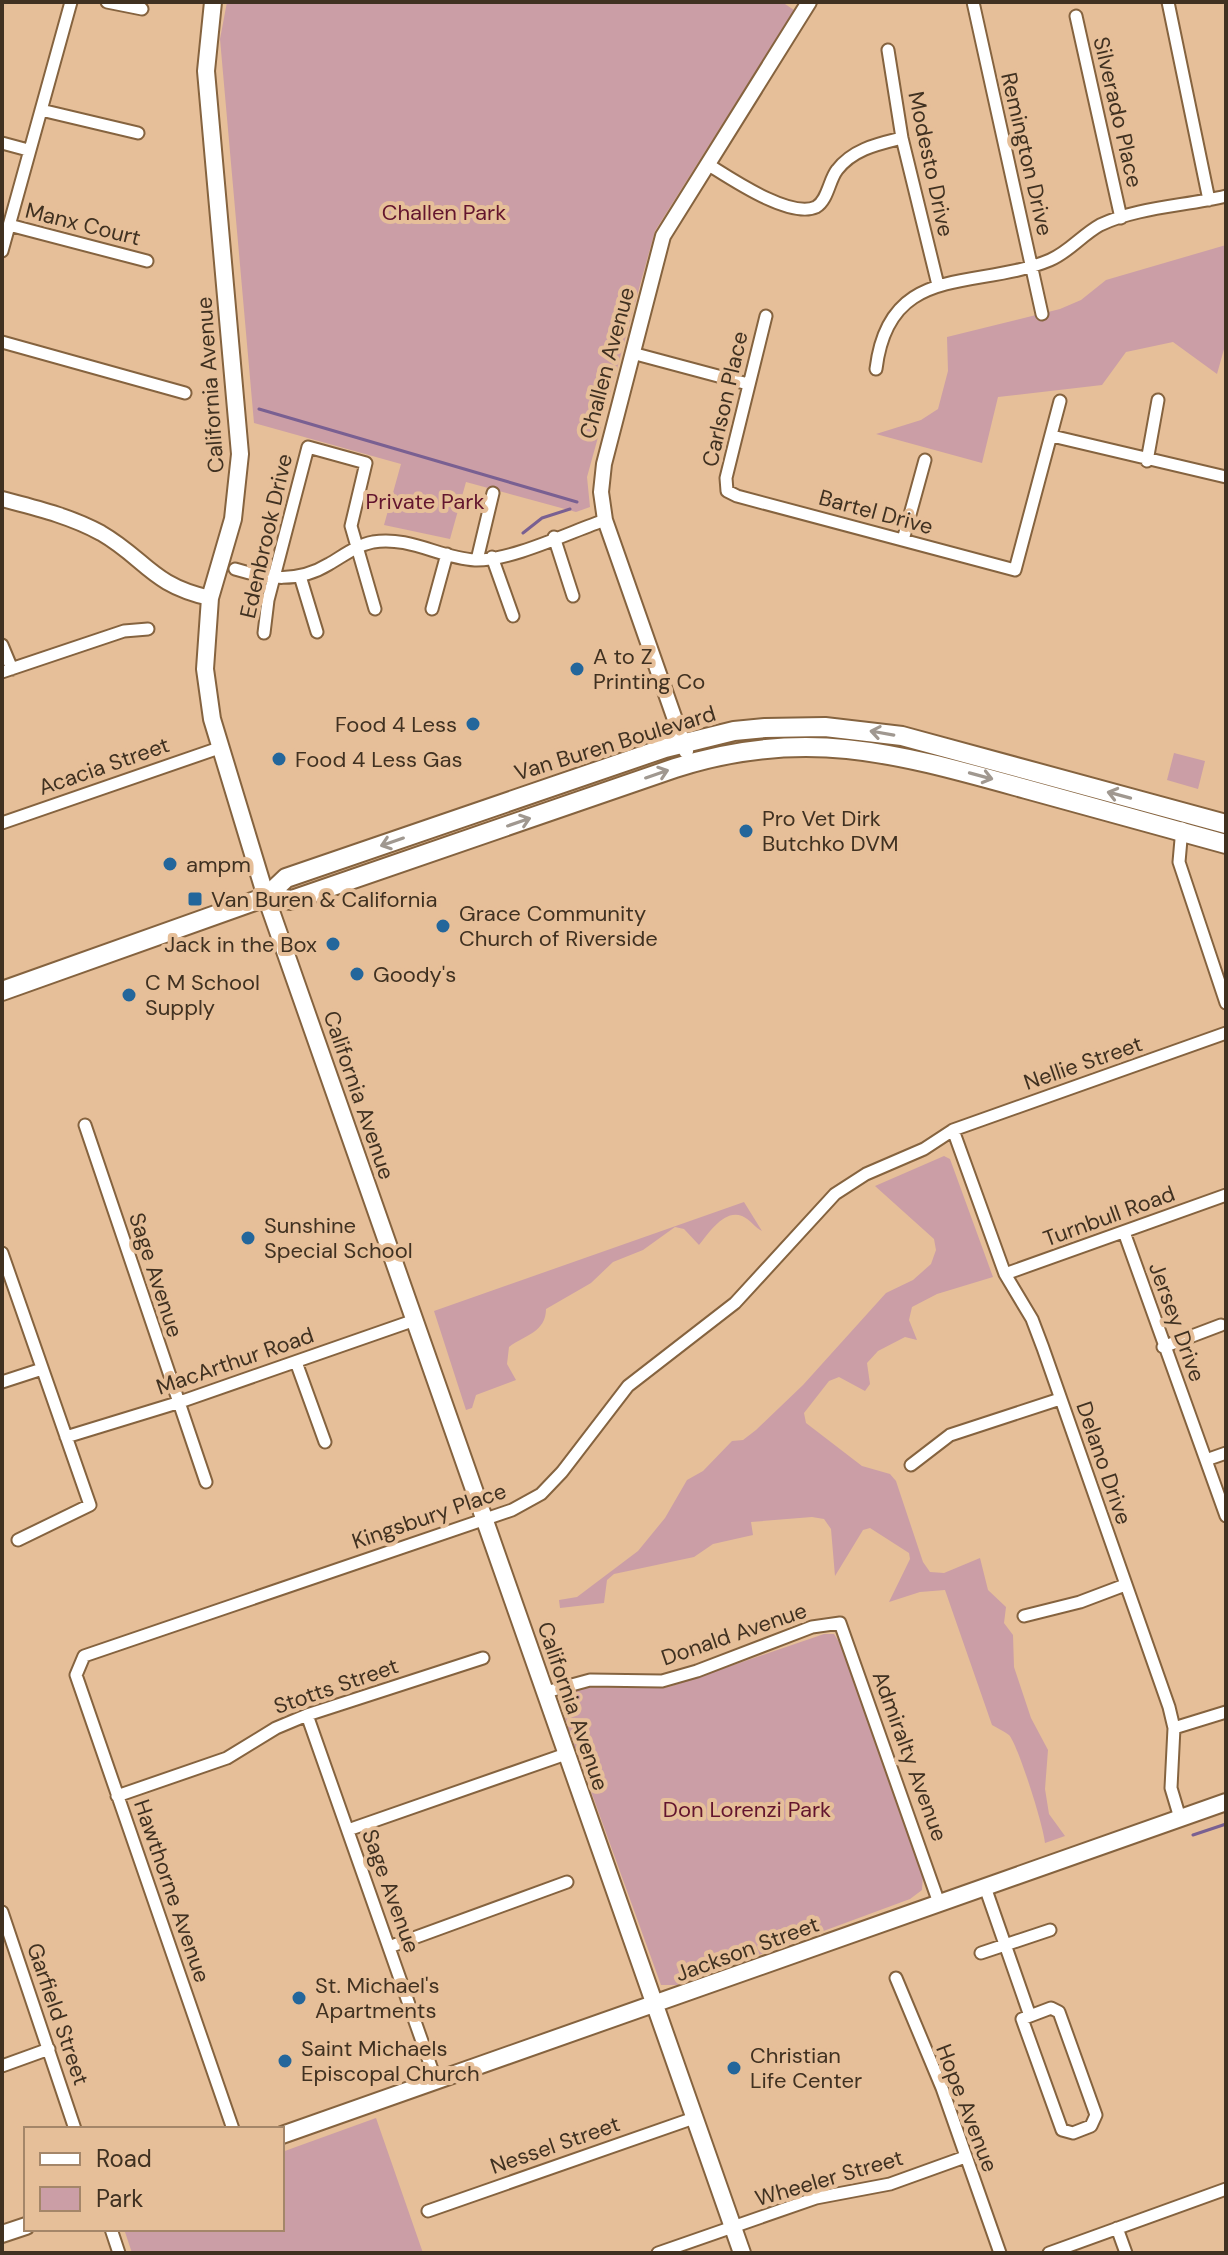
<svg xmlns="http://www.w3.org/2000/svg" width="1228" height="2255" font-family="'DM Sans',sans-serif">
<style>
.green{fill:#cb9ea6}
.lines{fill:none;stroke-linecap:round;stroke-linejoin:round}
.stream{stroke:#796092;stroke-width:3}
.minor-casing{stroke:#85633f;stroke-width:15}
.tertiary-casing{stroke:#85633f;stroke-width:18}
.secondary-casing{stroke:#85633f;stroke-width:20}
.primary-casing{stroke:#85633f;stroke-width:22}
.minor{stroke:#fff;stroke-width:11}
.tertiary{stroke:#fff;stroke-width:14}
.secondary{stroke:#fff;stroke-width:16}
.primary{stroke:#fff;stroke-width:18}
.oneway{stroke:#a09890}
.poi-dot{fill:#23669b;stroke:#e6bf99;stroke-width:3}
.labels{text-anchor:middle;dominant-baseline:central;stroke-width:8;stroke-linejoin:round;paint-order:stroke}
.street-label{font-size:22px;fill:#403121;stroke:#e6bf99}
.park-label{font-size:22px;fill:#63152e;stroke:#e6bf99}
.poi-label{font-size:22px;fill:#403121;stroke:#e6bf99;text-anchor:start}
</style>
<rect width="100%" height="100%" fill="#e6bf99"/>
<!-- green -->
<path class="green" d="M227,2H782L794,10L655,231L587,477L590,507L576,512L466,482L450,539L384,525L401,464L254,423L220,39Z
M1226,245V342L1217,374L1173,342L1126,352L1102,385L998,397L982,463L876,434L921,420L938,409L948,371L947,337L1060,309L1081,300L1106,280Z
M1174,753L1205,761L1198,789L1167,780Z
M944,1156L950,1159L993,1277L937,1294L912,1307L909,1320L917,1340L905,1337L878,1351L867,1363L870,1384L865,1391L839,1377L829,1381L804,1413L806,1423L862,1466L890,1474L896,1481L923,1562L930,1572L944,1573L980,1558L988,1590L1006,1607L1004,1623L1013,1635L1014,1667L1031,1718L1048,1750L1045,1789L1049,1814L1065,1836L1045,1843C1044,1827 1018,1745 1009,1735C1004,1731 997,1728 992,1725L945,1590L920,1592L889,1602L910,1559L909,1553L870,1528L863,1530L835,1576L831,1529L824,1519L812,1517L751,1522L753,1535L713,1544L694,1557L614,1574L607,1580L604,1603L560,1608L559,1600L577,1597L638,1551L665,1518L687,1480L703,1471L732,1441L743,1440L756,1430L803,1385L886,1293L913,1280L931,1264L936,1250L934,1239L875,1186Z
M744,1202L762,1231C755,1228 750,1219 742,1216C724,1209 709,1233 699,1245L684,1229L675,1227L643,1250L613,1262L591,1283L546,1309C546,1332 525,1335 509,1347L507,1364L516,1380L476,1395L472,1408L466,1410L434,1311Z
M824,1634H834L841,1645L923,1874L922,1890L910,1899L677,1985H661L575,1747C572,1736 565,1723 564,1711C559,1672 647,1691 669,1687Z
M376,2118L423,2253H132L124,2229H282V2152Z"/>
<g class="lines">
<!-- stream -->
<path class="stream" d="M259,409L577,502
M523,533L542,518L570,509
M1193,1835L1226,1824"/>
<!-- minor casing -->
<g class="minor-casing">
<path id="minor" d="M107,2L142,9
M973,2L1042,314
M1168,2L1209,200
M1076,16L1121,218
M888,50L902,138L938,285
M41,110L138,133
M2,143L28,150
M709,165C730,178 790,219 816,207C828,200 829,180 837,170C853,149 878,144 902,138
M9,225L147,261
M2,251L71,2
M766,316L726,478L727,491L737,496L1015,570L1060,401
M2,342L185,393
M632,353L748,384
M876,369C889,261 976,291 1050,260C1069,252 1082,235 1100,225C1137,207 1186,206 1226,196
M1052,436L1226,477
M1147,461L1158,400
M554,537L573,596
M903,540L925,460
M492,557L513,616
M477,560L493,493
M235,569C268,579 298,583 329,564C343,556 357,545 373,542C410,536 440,558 475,560C511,561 570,532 605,520
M300,576L317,632
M432,609L447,554
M264,633L268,600L308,447L366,463L351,526L375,609
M2,645L12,669
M2,672L124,631L148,629
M2,823L219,748
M1182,828L1179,862L1226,1003
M85,1125L206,1482
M953,1130L1005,1274L1032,1319L1043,1348L1169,1707L1174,1728L1171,1788L1180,1818
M1124,1232L1226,1516
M2,1253L90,1505L18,1540
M1005,1274L1226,1195
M1163,1347L1221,1325
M296,1362L325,1442
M2,1382L42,1369
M66,1437L177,1403L415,1320
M1206,1460L1226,1453
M911,1465L950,1435L1060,1399
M1024,1616L1080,1602L1125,1585
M546,1692L590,1680L662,1681L697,1671L812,1627L840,1623L939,1903
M307,1715L436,2081
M1174,1728L1226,1712
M117,1796L227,1758L276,1728L307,1715L483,1658
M348,1830L566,1754
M985,1887L1030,2016
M2,1912L75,2129
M389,1947L567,1882
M981,1953L1050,1930
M896,1978L942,2088L1000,2253
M1051,2008L1059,2012L1096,2115L1091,2126L1073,2133L1062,2130L1022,2019Z
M2,2066L49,2049
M233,2129L76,1675L84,1656L512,1510L541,1494L562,1472L628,1386L735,1303L835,1194L866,1174L924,1149L953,1130L1226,1033
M428,2211L694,2118
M1117,2228L1126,2253
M111,2229L119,2253
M658,2253L816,2198L890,2184L965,2157
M1049,2253L1226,2189"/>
</g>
<!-- tertiary casing -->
<g class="tertiary-casing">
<path id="tertiary" d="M2,499C36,508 70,516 101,533C146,559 151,585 210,598
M686,751L605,520L601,492L604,464L663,236L809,2"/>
</g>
<!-- secondary casing -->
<g class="secondary-casing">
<path id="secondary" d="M213,2L206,71L240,454L233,519L210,598L205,669L212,719L266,897L742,2253
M282,2135L1226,1802
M2,2234L26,2226"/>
</g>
<!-- primary casing -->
<g class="primary-casing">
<path id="primary" d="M266,897L286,878L665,748L734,731L765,728L825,727L902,736L1226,824
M2,991L266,897L292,900L675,768C806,726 899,754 1026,789C1093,807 1159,826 1226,844"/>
</g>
<!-- minor -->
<use href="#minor" class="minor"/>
<!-- tertiary -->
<use href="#tertiary" class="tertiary"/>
<!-- secondary -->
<use href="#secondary" class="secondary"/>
<!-- primary -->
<use href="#primary" class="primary"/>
</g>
<!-- one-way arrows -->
<defs><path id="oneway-shaft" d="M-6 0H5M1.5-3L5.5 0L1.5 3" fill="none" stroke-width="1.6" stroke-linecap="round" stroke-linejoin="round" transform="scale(2)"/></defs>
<g class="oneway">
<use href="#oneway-shaft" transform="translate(882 733) rotate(-170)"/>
<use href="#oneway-shaft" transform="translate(657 774) rotate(-19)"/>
<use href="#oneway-shaft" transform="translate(981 776) rotate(15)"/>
<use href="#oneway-shaft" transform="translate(1119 795) rotate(-165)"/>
<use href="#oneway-shaft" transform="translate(519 822) rotate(-19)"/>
<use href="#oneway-shaft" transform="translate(392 842) rotate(161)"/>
</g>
<!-- markers -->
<g class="poi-dot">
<circle cx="577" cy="669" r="8"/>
<circle cx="473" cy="724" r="8"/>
<circle cx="279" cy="759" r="8"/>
<circle cx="746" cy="831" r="8"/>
<circle cx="170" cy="864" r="8"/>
<rect x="187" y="891" width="16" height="16" rx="4"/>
<circle cx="443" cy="926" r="8"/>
<circle cx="333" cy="944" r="8"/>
<circle cx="357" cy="974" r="8"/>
<circle cx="129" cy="995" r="8"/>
<circle cx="248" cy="1238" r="8"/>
<circle cx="299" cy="1998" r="8"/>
<circle cx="285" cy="2061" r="8"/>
<circle cx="734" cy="2068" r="8"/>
</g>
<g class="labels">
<!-- street labels -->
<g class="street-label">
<text transform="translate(1118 112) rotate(77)">Silverado Place</text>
<text transform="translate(1027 154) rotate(77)">Remington Drive</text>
<text transform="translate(931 164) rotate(78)">Modesto Drive</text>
<text transform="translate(83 224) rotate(14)">Manx Court</text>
<text transform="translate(607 363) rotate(-75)">Challen Avenue</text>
<text transform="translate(210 385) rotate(-94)">California Avenue</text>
<text transform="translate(725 399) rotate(-77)">Carlson Place</text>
<text transform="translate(876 512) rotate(15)">Bartel Drive</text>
<text transform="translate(266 536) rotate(-77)">Edenbrook Drive</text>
<text transform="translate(615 743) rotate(-17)">Van Buren Boulevard</text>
<text transform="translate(104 766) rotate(-19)">Acacia Street</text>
<text transform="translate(1083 1063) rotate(-19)">Nellie Street</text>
<text transform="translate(359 1095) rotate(71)">California Avenue</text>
<text transform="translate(1109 1216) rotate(-20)">Turnbull Road</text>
<text transform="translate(156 1275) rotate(72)">Sage Avenue</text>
<text transform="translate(1177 1322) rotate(70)">Jersey Drive</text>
<text transform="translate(235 1361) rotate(-19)">MacArthur Road</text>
<text transform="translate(1104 1463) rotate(71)">Delano Drive</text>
<text transform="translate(429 1516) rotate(-19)">Kingsbury Place</text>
<text transform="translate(734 1634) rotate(-19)">Donald Avenue</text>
<text transform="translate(336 1686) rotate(-19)">Stotts Street</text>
<text transform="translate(573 1706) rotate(71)">California Avenue</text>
<text transform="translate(910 1756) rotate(70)">Admiralty Avenue</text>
<text transform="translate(172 1891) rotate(71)">Hawthorne Avenue</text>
<text transform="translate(391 1891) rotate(70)">Sage Avenue</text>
<text transform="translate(747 1949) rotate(-20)">Jackson Street</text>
<text transform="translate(58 2014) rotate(71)">Garfield Street</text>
<text transform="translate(967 2108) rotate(69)">Hope Avenue</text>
<text transform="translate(555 2145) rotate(-19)">Nessel Street</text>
<text transform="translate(829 2178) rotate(-16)">Wheeler Street</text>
</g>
<!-- park labels -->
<g class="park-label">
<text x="444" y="212">Challen Park</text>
<text x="425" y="501">Private Park</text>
<text x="747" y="1809">Don Lorenzi Park</text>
</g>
<!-- poi labels -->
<g class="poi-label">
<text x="593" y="656">A to Z<tspan x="593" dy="25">Printing Co</tspan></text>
<text x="457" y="724" text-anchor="end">Food 4 Less</text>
<text x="295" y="759">Food 4 Less Gas</text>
<text x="762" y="818">Pro Vet Dirk<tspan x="762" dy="25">Butchko DVM</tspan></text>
<text x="186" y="864">ampm</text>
<text x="211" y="899">Van Buren &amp; California</text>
<text x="459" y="913">Grace Community<tspan x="459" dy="25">Church of Riverside</tspan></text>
<text x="317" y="944" text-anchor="end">Jack in the Box</text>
<text x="373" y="974">Goody's</text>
<text x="145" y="982">C M School<tspan x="145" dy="25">Supply</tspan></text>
<text x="264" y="1225">Sunshine<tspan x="264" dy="25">Special School</tspan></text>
<text x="315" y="1985">St. Michael's<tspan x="315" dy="25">Apartments</tspan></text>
<text x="301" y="2048">Saint Michaels<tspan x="301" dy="25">Episcopal Church</tspan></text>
<text x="750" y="2055">Christian<tspan x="750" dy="25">Life Center</tspan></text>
</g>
</g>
<!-- border -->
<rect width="1228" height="2255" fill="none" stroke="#403121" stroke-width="8"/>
<!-- legend -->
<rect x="24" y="2127" width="260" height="104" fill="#e6bf99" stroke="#a48669" stroke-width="2"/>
<rect x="40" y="2153" width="40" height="12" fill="#ffffff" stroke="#a48669" stroke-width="2"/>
<text x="96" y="2167" font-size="24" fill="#403121">Road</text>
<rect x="40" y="2187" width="40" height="24" fill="#cb9ea6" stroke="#a48669" stroke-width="2"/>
<text x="96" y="2207" font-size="24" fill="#403121">Park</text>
</svg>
